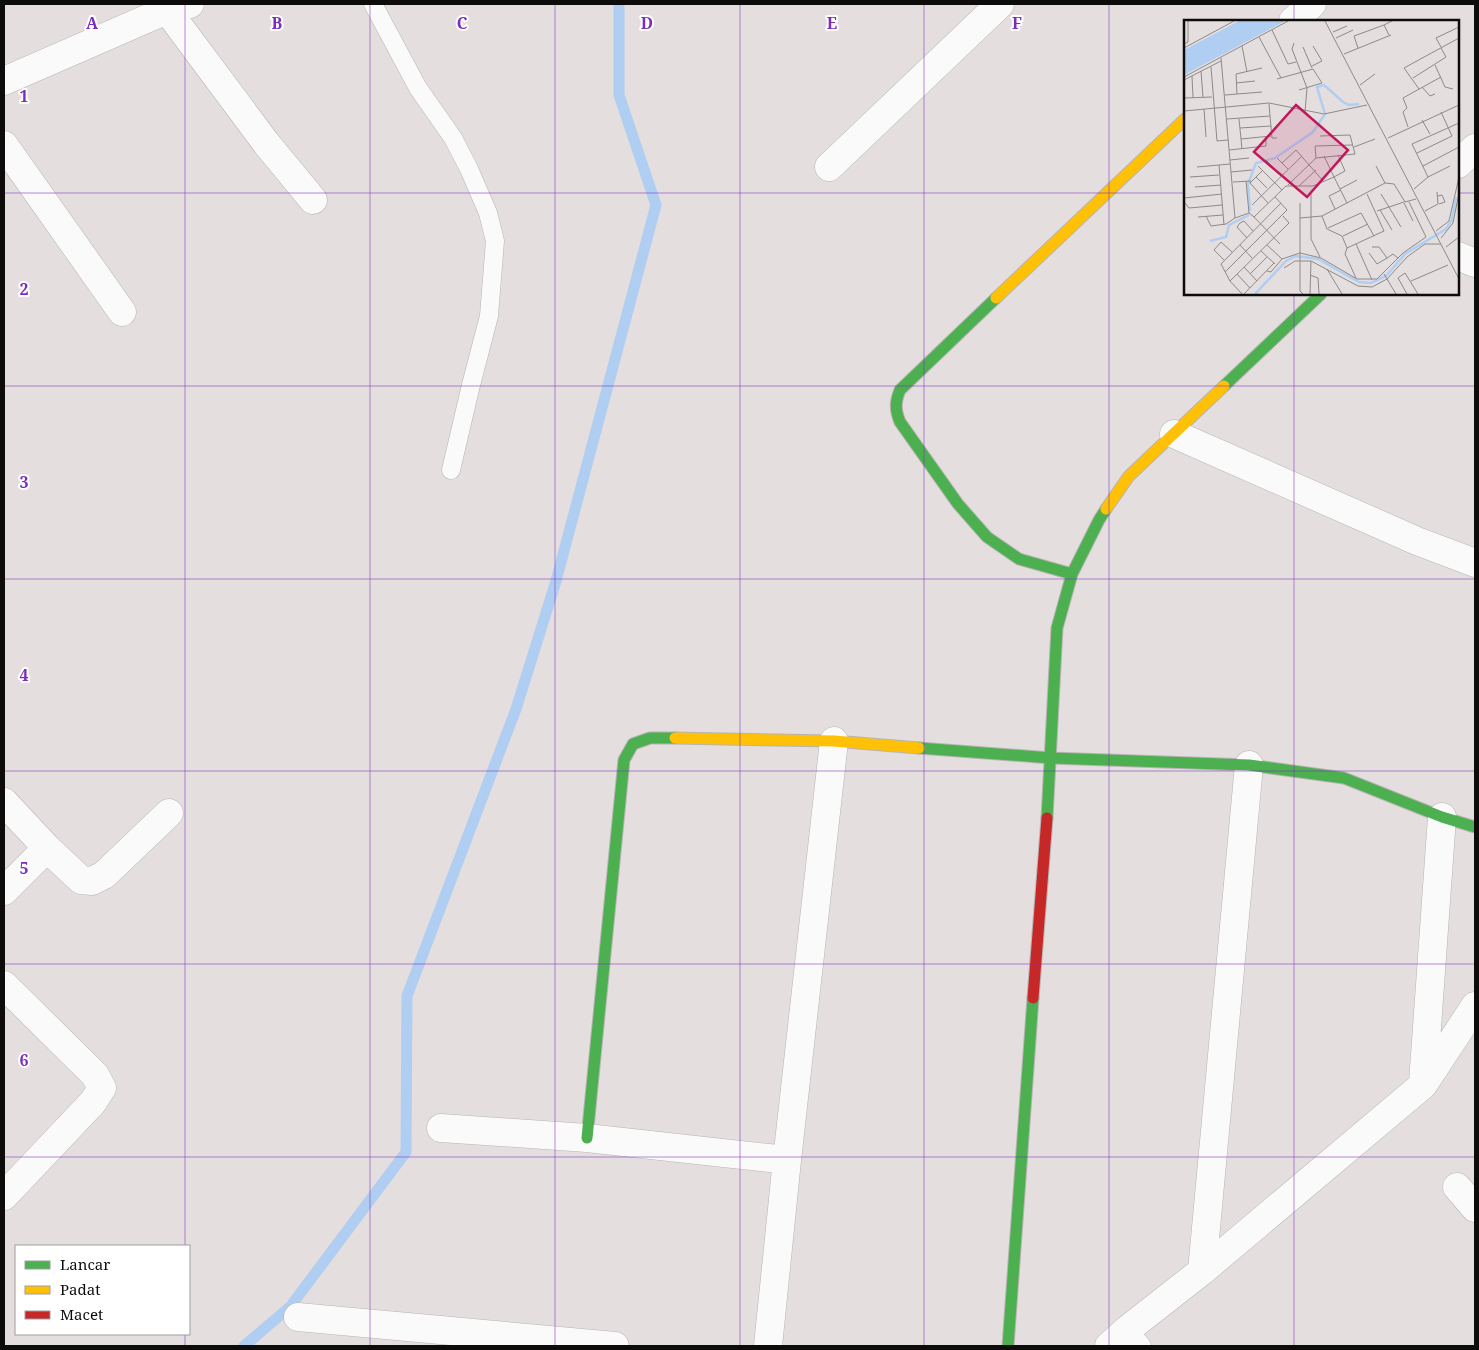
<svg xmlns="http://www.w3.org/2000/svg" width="1479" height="1350" font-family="'Noto Serif',serif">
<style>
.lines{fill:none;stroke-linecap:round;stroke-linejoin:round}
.stream{stroke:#b0cdf2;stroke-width:11}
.lane-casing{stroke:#b7b4b3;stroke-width:19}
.street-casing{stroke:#b7b4b3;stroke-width:29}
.fast-casing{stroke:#b7b4b3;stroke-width:13}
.slow-casing{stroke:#b7b4b3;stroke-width:13}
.jam-casing{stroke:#b7b4b3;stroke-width:13}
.lane{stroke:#fbfafa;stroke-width:18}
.street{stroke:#fbfafa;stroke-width:28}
.fast{stroke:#4caf50;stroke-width:11}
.slow{stroke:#ffc107;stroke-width:11}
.jam{stroke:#c62828;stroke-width:11}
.grid{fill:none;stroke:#7b2cbf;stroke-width:1;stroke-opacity:0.55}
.inset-river{fill:none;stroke:#b0cdf2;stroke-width:2.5}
.inset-road{fill:none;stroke:#8e8a8a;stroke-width:1}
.view{fill:#c2185b;fill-opacity:0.15;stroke:#c2185b;stroke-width:2.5}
.inset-edge{fill:none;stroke:#0e0b0b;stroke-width:2.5}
.grid-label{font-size:16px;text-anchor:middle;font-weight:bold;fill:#7b2cbf;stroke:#fff;stroke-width:4;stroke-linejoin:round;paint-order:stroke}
</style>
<rect width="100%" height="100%" fill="#e4dfde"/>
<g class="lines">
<!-- stream -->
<path class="stream" d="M244,1346L290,1307L406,1152L407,996L516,709L556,581L656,205L619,95V4"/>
<!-- lane casing -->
<g class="lane-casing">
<path id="lane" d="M373,4L418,88L453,138L469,169L488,213L495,241L489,316L471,385L451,470
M1128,1329L1142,1346"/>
</g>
<!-- street casing -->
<g class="street-casing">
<path id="street" d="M167,10L266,143L313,200
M1293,21L1312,4
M4,81L167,10L190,4
M4,145L122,312
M1458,164L1475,148
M829,167L1000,4
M1458,256L1475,263
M1174,434L1417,541L1475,563
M4,802L47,848L81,880L92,881L104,875L169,813
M4,891L47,848
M4,985L95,1075L102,1088L93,1102L4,1196
M1423,1083L1442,817
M441,1128L587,1138L787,1160
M1457,1187L1475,1208
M1202,1271L1249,765
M298,1317L615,1346
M768,1346L787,1160L834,741
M1109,1346L1128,1329L1202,1271L1423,1085L1475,1006"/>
</g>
<!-- fast casing -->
<g class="fast-casing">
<path id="fast" d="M996,298L900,390C895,402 895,410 900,422L958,504L987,537L1019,559L1072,574
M1224,386L1321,294
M919,748L1051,758L1249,765L1344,778L1442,817L1475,827
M1047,818L1057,628L1072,574L1099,520L1106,509
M587,1138L624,760L633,744L650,738H675
M1008,1346L1033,998"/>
</g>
<!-- slow casing -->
<g class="slow-casing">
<path id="slow" d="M996,298L1185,119
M1106,509L1129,476L1224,386
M675,738L834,741L919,748"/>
</g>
<!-- jam casing -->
<g class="jam-casing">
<path id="jam" d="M1033,998L1047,818"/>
</g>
<!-- lane -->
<use href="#lane" class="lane"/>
<!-- street -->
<use href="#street" class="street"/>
<!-- fast -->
<use href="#fast" class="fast"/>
<!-- slow -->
<use href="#slow" class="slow"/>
<!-- jam -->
<use href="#jam" class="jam"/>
</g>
<!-- grid -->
<path class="grid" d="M185,4V1246M370,4V1346M555,4V1346M740,4V1346M924,4V1346M1109,4V1346M1294,4V21M4,193H1185M1458,193H1475M1294,294V1346M4,386H1475M4,579H1475M4,771H1475M4,964H1475M4,1157H1475M185,1334V1346"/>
<!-- overview -->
<g transform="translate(1184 20)">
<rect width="275" height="275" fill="#e4dfde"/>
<path d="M55,1H101L0,55V30Z" fill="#b0cdf2"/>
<path class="inset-river" d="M66,191L64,164L72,143L91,138L129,112L141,94L133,67L140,65L159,82L165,85L175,84M26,221L42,217L45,205L65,195M71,274L102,241L112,236L134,239L175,262L187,263L202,256L221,234L262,209L268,200L272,177"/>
<path class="inset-road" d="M141,1L275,259M88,10L104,44L112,42M149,12L163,6M205,15L200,5L208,1M75,17L97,58M152,18L169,10M110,23L108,29L123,68L121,92M0,24L4,22V1M58,26L63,52M119,27L128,48M257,27L252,18L275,7M0,28L50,1M174,28L170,16L200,5M160,34L207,15M37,38L51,198L65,193L70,197L102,166H129L150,157L163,183M251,45L261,67L269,69M128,46L138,41L129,26M27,47L33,121L44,120M17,51L19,77M8,56L9,78M0,57L104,1M229,58L262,37L257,28M93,59L129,49L138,63L115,70M0,60L37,41M52,63L71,61M176,65L191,54M238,67L246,76L251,74M235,69L220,48L275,18M53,74L52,54L78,48M41,75L78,72M0,78L28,77M20,89L22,117M0,91L85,83L140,94L183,85M86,96L88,118H93M43,99L86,96L85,84M55,99L58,129M238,100L246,114M224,107L219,92L223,88L219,78L257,57M56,108L87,106M204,118L275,85M57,119L87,116M170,127L191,119M45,130L82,126V116M233,133L268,116L257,92M140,136L150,157L161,151L154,135M93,138L104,149M132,138L131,126L168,125M46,140L65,138M82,140L97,156M98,143L112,130L140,162M35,145L40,205M74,146L98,170M192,146L201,163M239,146L275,127M13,147L46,144M79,150L66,163L84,183M47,152L68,150M6,157L35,155M72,157L83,168M244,157L266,146M62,161L65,193M49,162L67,161M104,165L132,138L171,134L166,115L136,116M115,166L132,150M11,167L37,165M156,169L173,160M230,169L244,157L228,124L275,103M127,171V219L136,237M197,174L217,207M254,176L258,175L261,182L255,184M0,178L38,174M0,182L5,188L38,185M116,183V271L119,274M220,183L229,201M68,185L118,136M151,189L145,176L157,170M196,190L208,210M193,191L220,182M241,191L254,184L253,172M22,196L27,206L42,204L51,198M138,196L143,209L158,216L163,228L161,234L172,258M14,197L39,195M70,197L96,224M116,198L138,196L201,163L210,164L221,182L232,179M144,208L177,193L190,216M252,211L265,201L275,157M159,216L184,204M63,218L53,207L56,203L60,201L69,211M257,218L269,203L275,173M172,224L188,260M56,225L68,238M83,225L98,239M188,227H195L203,238L209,234L214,238M262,227L275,217M163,228L200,211L183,174M77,231L91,244M185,233L193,244L203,238M40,240L30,230L37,222L48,232M60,247L73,261M100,248L111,241H127L174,266L188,267L203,259L223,237L241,224H257M143,249L158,274M83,251L87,252L98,239L116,233L137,238L173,259H193L219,233L242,217L225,182M41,252L103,190L91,177M53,254L66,268M66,254L83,237M200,254L212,274M126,255L134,258L135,274M46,261L105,203L99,196M227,261L264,245M58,274L46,261L37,244L97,183M60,274L90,243M126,274L127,241M223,274L214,258L221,253L234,274"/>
<path class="view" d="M112,85L164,130L123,177L70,132Z"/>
<rect width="275" height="275" class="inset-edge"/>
</g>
<g class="grid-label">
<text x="92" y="29">A</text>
<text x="277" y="29">B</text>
<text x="462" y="29">C</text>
<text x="647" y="29">D</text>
<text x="832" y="29">E</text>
<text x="1017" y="29">F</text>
<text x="24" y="102">1</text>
<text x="24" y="295">2</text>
<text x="24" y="488">3</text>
<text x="24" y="681">4</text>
<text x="24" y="874">5</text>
<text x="24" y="1066">6</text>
</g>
<!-- border -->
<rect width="1479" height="1350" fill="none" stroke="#0e0b0b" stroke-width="10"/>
<!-- legend -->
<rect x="15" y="1245" width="175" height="90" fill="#ffffff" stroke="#9f9d9d"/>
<rect x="25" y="1261" width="25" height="8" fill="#4caf50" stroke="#9f9d9d"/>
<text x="60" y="1270" font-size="15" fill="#0e0b0b">Lancar</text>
<rect x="25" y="1286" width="25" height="8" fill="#ffc107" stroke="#9f9d9d"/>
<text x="60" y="1295" font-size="15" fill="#0e0b0b">Padat</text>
<rect x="25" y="1311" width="25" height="8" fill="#c62828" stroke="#9f9d9d"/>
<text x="60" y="1320" font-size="15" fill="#0e0b0b">Macet</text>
</svg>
